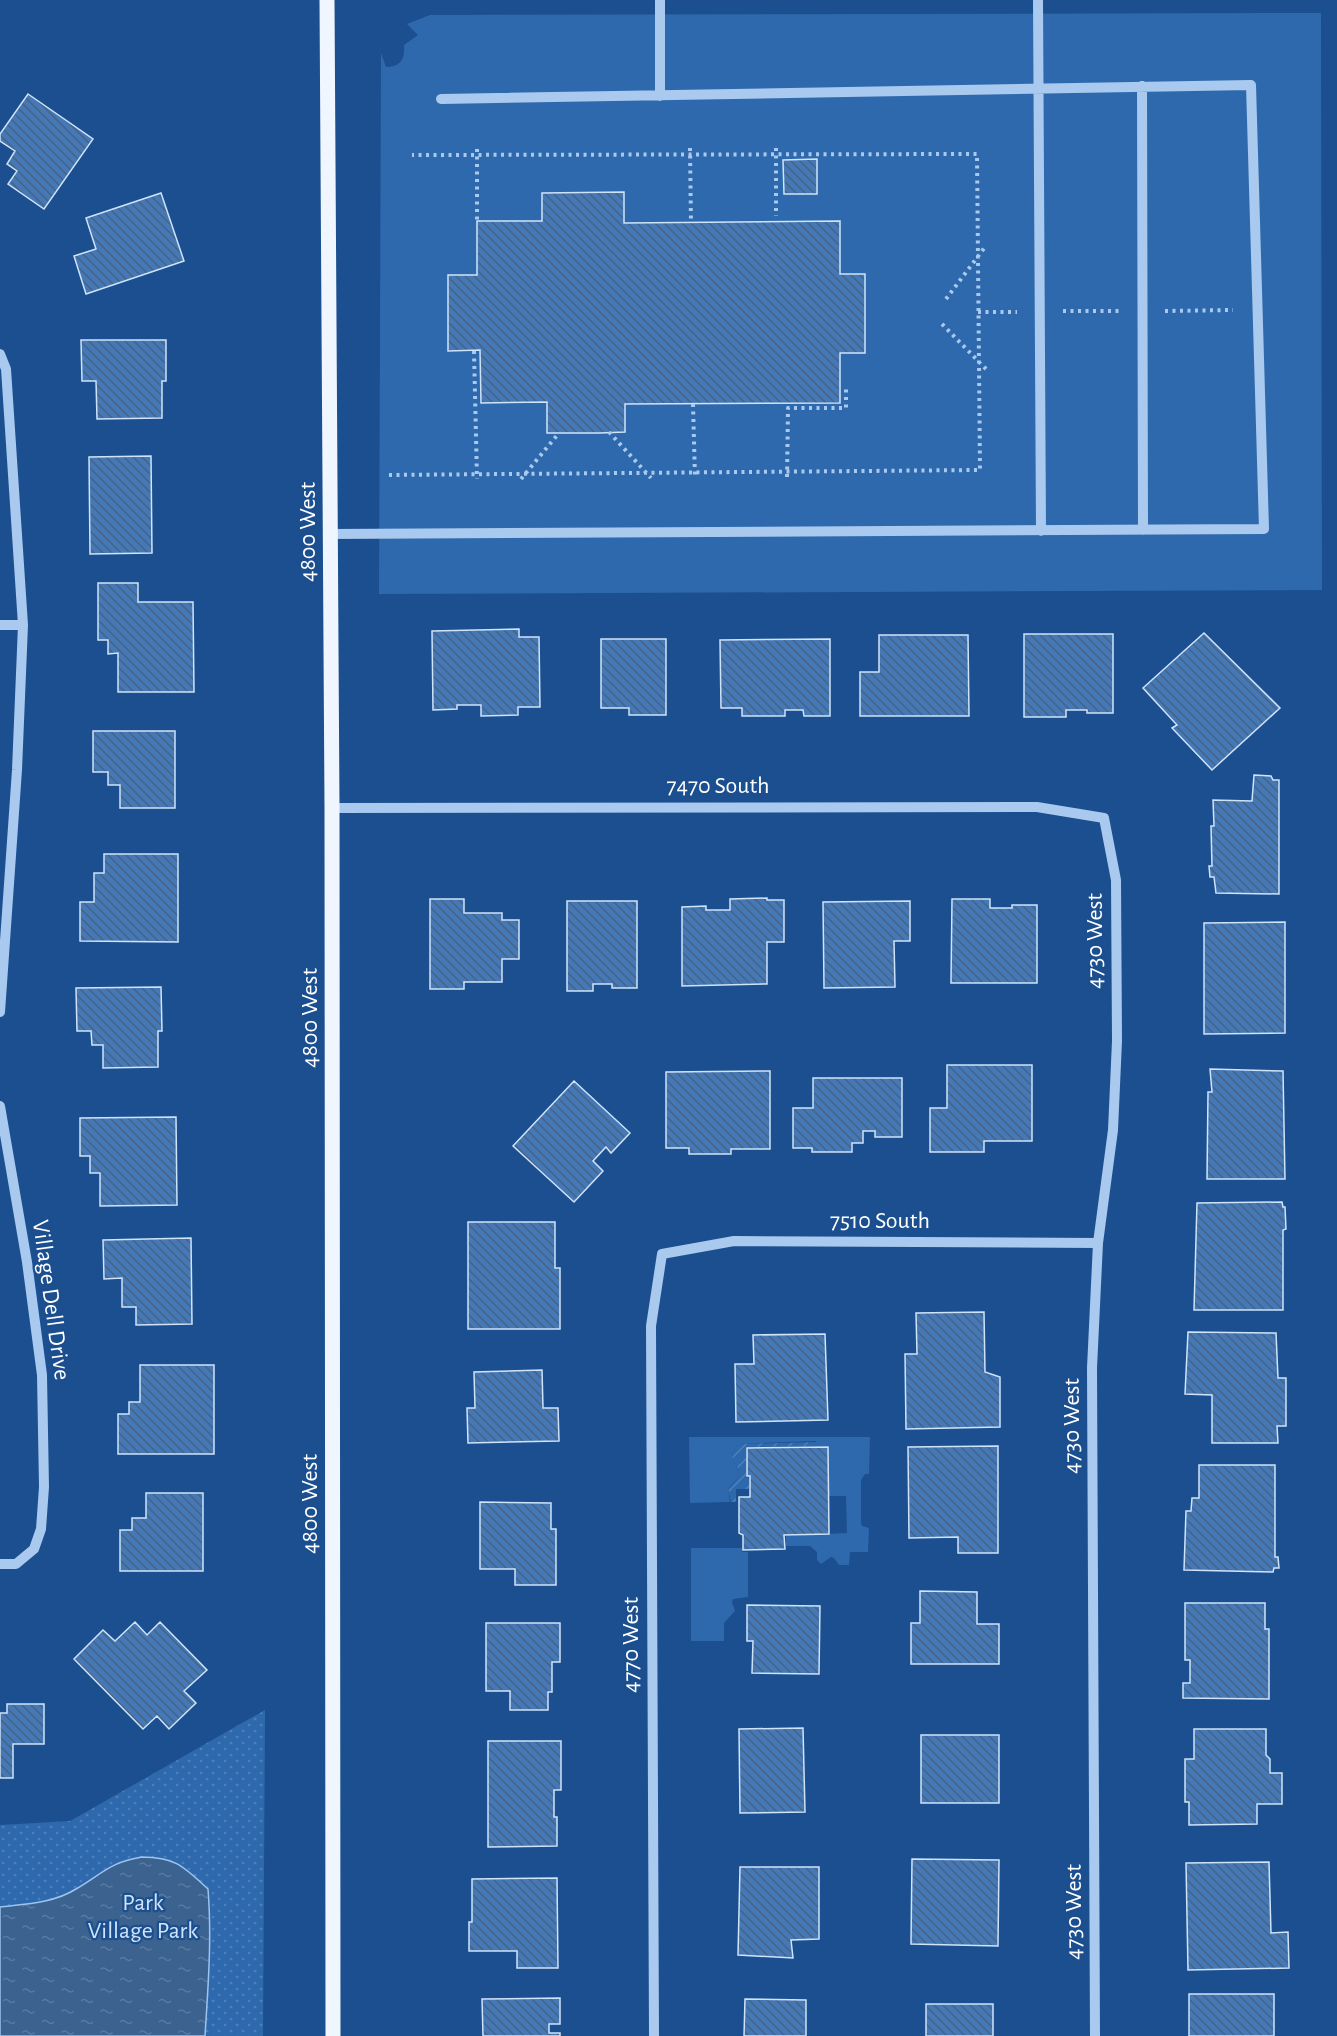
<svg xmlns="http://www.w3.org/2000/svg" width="1337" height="2036" font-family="'Alegreya Sans',sans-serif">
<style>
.grass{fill:#2e69ad}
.park{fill:url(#park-dots)}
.garden{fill:url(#garden-furrows)}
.water{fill:url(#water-ripples);stroke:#9cc4f0;stroke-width:1.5}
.building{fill:url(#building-back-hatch);stroke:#cfe3fa;stroke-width:1.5}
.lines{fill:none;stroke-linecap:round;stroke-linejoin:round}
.path{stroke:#a9c9ee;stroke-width:4;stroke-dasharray:3 4.5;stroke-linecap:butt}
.minor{stroke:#a9c9ee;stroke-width:10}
.major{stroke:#f0f6ff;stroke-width:15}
.labels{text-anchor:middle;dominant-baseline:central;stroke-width:4.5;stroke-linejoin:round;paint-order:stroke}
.street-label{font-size:24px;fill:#fff;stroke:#1b4f8f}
.park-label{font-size:24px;fill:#cfe3fa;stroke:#1b4f8f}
</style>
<defs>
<pattern id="park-dots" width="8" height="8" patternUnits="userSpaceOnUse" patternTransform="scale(1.5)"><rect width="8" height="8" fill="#2e69ad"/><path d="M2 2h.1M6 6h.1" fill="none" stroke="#4d80b9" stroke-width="1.8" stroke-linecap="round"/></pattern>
<pattern id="garden-furrows" width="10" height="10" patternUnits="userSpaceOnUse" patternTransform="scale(1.5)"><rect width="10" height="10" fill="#2e69ad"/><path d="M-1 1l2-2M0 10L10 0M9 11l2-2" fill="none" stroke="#4d80b9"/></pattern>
<pattern id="water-ripples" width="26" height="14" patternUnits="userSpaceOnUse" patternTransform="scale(1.5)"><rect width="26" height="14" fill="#3c6290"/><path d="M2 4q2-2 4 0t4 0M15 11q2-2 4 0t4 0" fill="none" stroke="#597aa1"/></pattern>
<pattern id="building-back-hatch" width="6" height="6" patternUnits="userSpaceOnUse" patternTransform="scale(1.5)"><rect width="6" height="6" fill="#4478b7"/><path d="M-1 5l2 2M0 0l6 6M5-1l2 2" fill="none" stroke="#486282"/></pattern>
</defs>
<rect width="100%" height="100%" fill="#1b4f8f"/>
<!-- grass -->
<path class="grass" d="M1321,13L1322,590L379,594L381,53L386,67C401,67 405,59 404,45L418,35L407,24L430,15Z
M689,1437H870L869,1474H865L861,1480V1522L862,1526L869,1528L868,1552H850L849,1565H839L834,1558L831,1557L821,1564L817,1560V1552L810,1546H786V1536L847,1533L846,1496H829L828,1446H816V1441L739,1444C722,1460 743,1464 738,1477C736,1481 730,1485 728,1489L730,1502L690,1503Z
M691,1548H742V1552H748V1597L733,1599L732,1602L735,1611L724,1623V1641H691Z"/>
<!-- park -->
<path class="park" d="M265,1710L263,2036H0V1825L70,1821Z"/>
<!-- garden -->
<path class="garden" d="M816,1442V1446L746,1447V1477L749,1478V1489H736V1502H731L728,1489C731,1485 736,1481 738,1477C743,1463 722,1461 739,1444Z"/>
<!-- water -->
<path class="water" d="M142,1857C176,1857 184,1867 208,1889C212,1939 208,1987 205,2036H0V1907C25,1904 54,1903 76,1889C102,1874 110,1862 142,1857Z"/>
<!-- building -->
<path class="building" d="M28,94L93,139L44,209L8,184L17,171L7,164L15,151L0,141V134Z
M817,159V194H784L783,160Z
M624,192V223L840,221V274H865V353H840V403L625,404V432L600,433H547V402L481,403L480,350L448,351V275H477V221H542V193Z
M161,193L184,261L86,294L74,256L96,249L86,218Z
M81,340H166V381H162V418L97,419L96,381H82Z
M151,456L152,553L90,554L89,457Z
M98,583H138V602H193L194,692H118V653L108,654V640H98Z
M519,629V637H539L540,707H518V715L481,716V705H457V709L433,710L432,631Z
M1204,633L1280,708L1212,770L1172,728L1177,725L1143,688Z
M1024,634H1113V713H1087V710H1066V717H1024Z
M879,635H968L969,716H860V672H879Z
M601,639H666V715H629V708H601Z
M830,639V716H804L803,710H785V716H742V708H721L720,640Z
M93,731H175V808H120V785H108V772H93Z
M1254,775L1271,776L1273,780H1279V894L1216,893L1214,877H1210L1209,866H1212L1211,826H1214L1213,800L1252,801Z
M104,854H178V942L80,941V902H94V873H104Z
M767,898V900H784V942H767V984L682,986V907L706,906V910H730V899Z
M430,899H464V913H502V920H519V959H502V982H464V989H430Z
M952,899H990V908H1012V905H1037V983H951Z
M567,901H637V988H612V984H593V991H567Z
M910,901V941H894L895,987L824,988L823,902Z
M1285,922V1033L1204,1034V923Z
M161,987L162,1031H158V1067L103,1068V1045H92L91,1031H77L76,988Z
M947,1065H1032V1141H984V1152H930V1108H947Z
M1210,1069L1283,1071L1285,1179H1207L1208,1092H1212Z
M770,1071V1149H731V1154H689V1148H666V1072Z
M813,1078H902V1137H875V1131H863V1143H852V1152H812V1148H793V1108H813Z
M574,1081L630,1133L611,1153L606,1147L593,1161L603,1171L574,1202L513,1146Z
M176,1117L177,1205L100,1206V1173H90V1156H80V1118Z
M1282,1202L1283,1207H1285L1286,1229L1283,1230V1310H1194L1197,1203Z
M468,1222H555V1268H560V1329H468Z
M191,1238L192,1324L136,1325V1307H122V1278L104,1279L103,1240Z
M984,1312L985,1372L1000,1377V1427L906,1429L905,1354H917L916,1313Z
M1188,1332L1276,1333L1278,1378H1286V1426H1277L1278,1443H1212V1395L1185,1394Z
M825,1334L828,1420L736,1422L735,1364H754L753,1335Z
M140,1365H214V1454H118V1414H129V1402H140Z
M542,1370L543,1408H558L559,1441L468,1443L467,1408H475L474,1372Z
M998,1446V1553H958V1537L909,1538L908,1447Z
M828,1447L829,1534L784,1535L785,1549L743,1550V1535L739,1533V1497H750V1476H747V1448Z
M1199,1465H1275V1557H1278L1279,1568H1274L1273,1572L1184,1570L1186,1511H1191L1192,1498H1199Z
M146,1493H203V1571H120V1530H132V1518H146Z
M480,1502L551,1503V1529H556V1585H515V1569H480Z
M920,1591L977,1592V1624H999V1664H911V1623H920Z
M1185,1603H1265V1629H1269V1699L1183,1698V1683H1190V1660H1185Z
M747,1605L820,1606L819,1674L752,1673L753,1641H747Z
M135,1622L147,1635L160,1622L207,1670L184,1691L196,1703L169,1729L157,1716L143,1729L74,1659L103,1630L115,1641Z
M486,1623H560V1662H552V1692H548V1710H510V1691H486Z
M7,1704H44V1744H13V1778H0V1713H7Z
M803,1728L805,1812L740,1813L739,1729Z
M1194,1729H1266V1755L1270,1759V1773H1282V1804H1257V1824L1189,1825V1802H1185V1759H1194Z
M921,1735H999V1803H921Z
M488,1741H561V1790H554V1817H557V1846L488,1847Z
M912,1859L999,1860L998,1946L911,1944Z
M1269,1862L1271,1933L1288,1932L1289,1968L1188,1970L1186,1863Z
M740,1867H819V1939L791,1940L793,1958L738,1955Z
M557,1878L558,1968H517V1951H469V1922H472V1879Z
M1189,1994H1274V2036H1189Z
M560,1998V2024H549V2033H560V2036H483L482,1999Z
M745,1999L806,2000V2036H744Z
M926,2004H993V2036H926Z"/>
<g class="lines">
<!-- path -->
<path class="path" d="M690,148L691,223
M776,148V216
M477,149V221
M946,299L985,247
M1063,311H1119
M1165,311L1233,310
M978,312H1017
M942,324L986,369
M474,351L477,479
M693,404L695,478
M609,432L651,478
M389,475L980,470L977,154L412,155
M787,477L788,408H846V389
M521,479L559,433"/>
<!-- minor -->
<path class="minor" d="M660,0V96
M1038,0L1041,531
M1142,86L1143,530
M0,354L6,369L23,625L17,770L0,1012
M330,534L1264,529L1251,85L441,99
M0,625H23
M332,808L1037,807L1104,818L1116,880L1117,1041L1113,1130L1098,1243L1092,1368L1095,2036
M0,1106L27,1262L42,1375L44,1487L41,1529L34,1549L16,1564H0
M654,2036L651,1326L662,1254L734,1241L1098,1243"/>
<!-- major -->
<path class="major" d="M327,0L332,808L333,2036"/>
</g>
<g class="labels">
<!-- street labels -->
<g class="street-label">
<text transform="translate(308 532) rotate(-90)">4800 West</text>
<text x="718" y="786">7470 South</text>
<text transform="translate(1095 941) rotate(-90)">4730 West</text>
<text transform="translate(310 1018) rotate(-90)">4800 West</text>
<text x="880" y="1221">7510 South</text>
<text transform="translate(51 1300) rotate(82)">Village Dell Drive</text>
<text transform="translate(1072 1426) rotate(-90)">4730 West</text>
<text transform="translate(310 1504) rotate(-90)">4800 West</text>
<text transform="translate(631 1645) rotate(-90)">4770 West</text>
<text transform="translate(1074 1912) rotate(-90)">4730 West</text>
</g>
<!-- park labels -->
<g class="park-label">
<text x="143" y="1903">Park<tspan x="143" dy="28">Village Park</tspan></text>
</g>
</g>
</svg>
